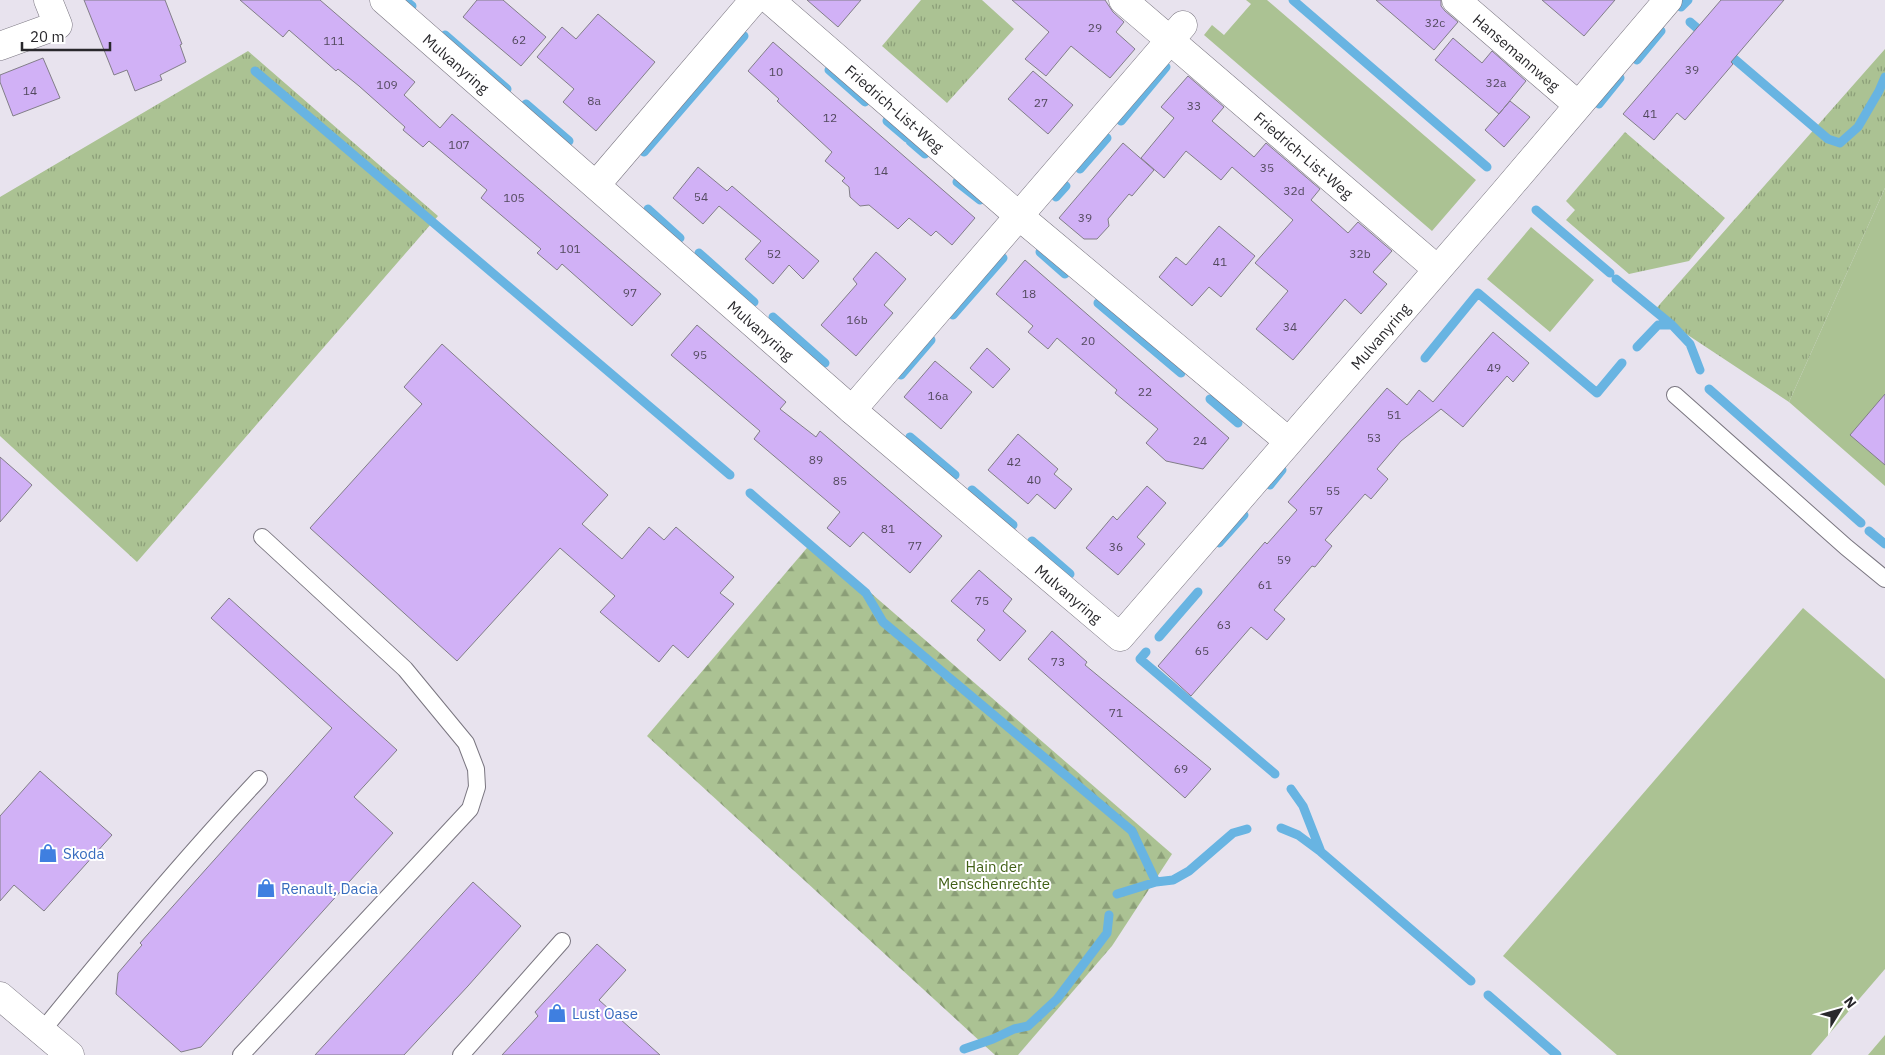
<svg xmlns="http://www.w3.org/2000/svg" width="1885" height="1055" font-family="'IBM Plex Sans',sans-serif">
<style>
.grass{fill:#abc293}
.forest{fill:url(#forest-firs)}
.park{fill:url(#park-tufts)}
.lines{fill:none;stroke-linecap:round;stroke-linejoin:round}
.stream{stroke:#68b4e2;stroke-width:9}
.building{fill:#d1b1f6;stroke:#827e88}
.service-casing{stroke:#7a7680;stroke-width:18}
.minor-casing{stroke:#7a7680;stroke-width:29}
.secondary-casing{stroke:#7a7680;stroke-width:29}
.service{stroke:#fff;stroke-width:16}
.minor{stroke:#fff;stroke-width:28}
.secondary{stroke:#fff;stroke-width:28}
.labels{text-anchor:middle;dominant-baseline:central;stroke-width:4;stroke-linejoin:round;paint-order:stroke}
.number-label{font-size:12px;fill:#534a5e}
.street-label{font-size:15px;fill:#29282c;stroke:#fff}
.shop-label{font-size:15px;fill:#366cbe;stroke:#fff;text-anchor:start}
.park-label{font-size:15px;fill:#416016;stroke:#fff}
</style>
<defs>
<pattern id="forest-firs" width="22" height="20" patternUnits="userSpaceOnUse" patternTransform="scale(1.25)"><rect width="22" height="20" fill="#abc293"/><path d="M5 1l3.5 6h-7zM16 11l3.5 6h-7z" fill="#8b9e78"/></pattern>
<pattern id="park-tufts" width="24" height="20" patternUnits="userSpaceOnUse" patternTransform="scale(1.25)"><rect width="24" height="20" fill="#abc293"/><path d="M3 7l-1-3M5 7V3M7 7l1-3M15 17l-1-3M17 17v-4M19 17l1-3" fill="none" stroke="#8b9e78"/></pattern>
</defs>
<rect width="100%" height="100%" fill="#e8e3ee"/>
<!-- grass -->
<path class="grass" d="M1246,0H1267L1476,180L1432,231L1204,35L1212,25L1224,35L1251,4Z
M1885,188V486L1789,402Z
M1531,227L1594,280L1550,332L1487,279Z
M1803,608L1885,679V969L1811,1055H1617L1503,956Z
M1885,1035V1055H1868Z"/>
<!-- forest -->
<path class="forest" d="M812,542L1172,854L1112,946L1018,1055H995L647,736Z"/>
<!-- park -->
<path class="park" d="M921,0H982L1014,29L947,103L882,46Z
M1885,49V188L1789,402L1653,312Z
M248,51L438,216L137,562L0,436V197Z
M1625,132L1725,218L1689,261L1629,274L1566,220L1575,210L1566,201Z"/>
<g class="lines">
<!-- stream -->
<path class="stream" d="M405,0L412,6
M1293,0L1487,167
M1681,7L1688,0
M1690,22L1705,35
M445,35L507,89
M1725,51L1828,139L1840,143L1858,127L1879,91L1885,77
M1637,60L1661,31
M829,70L865,102
M255,71L730,475
M526,104L569,141
M1599,104L1620,78
M887,121L907,138
M1121,121L1166,67
M910,141L925,154
M644,152L744,36
M1080,169L1107,138
M957,182L980,200
M1056,197L1066,186
M648,209L680,238
M1536,210L1610,273
M1040,252L1065,274
M699,253L754,302
M1616,279L1672,325L1690,344L1700,370
M1098,303L1181,373
M953,315L1003,258
M773,317L825,363
M1637,347L1658,325H1672
M1425,358L1478,293L1597,393L1622,363
M901,375L931,340
M1709,389L1861,523
M1210,399L1238,423
M910,437L955,475
M1270,485L1282,470
M972,490L1013,525
M750,493L866,593L883,622L1132,831L1156,882L1173,880L1189,871L1233,833L1247,829
M1869,531L1885,544
M1032,541L1070,574
M1219,543L1244,515
M1159,637L1198,592
M1146,652L1140,659L1275,774
M1291,789L1303,806L1321,852L1471,981
M1281,828L1298,835L1321,852
M1117,894L1156,882
M1488,995L1557,1055
M964,1049L993,1039L1014,1029L1028,1026L1057,999L1107,933L1109,915"/>
</g>
<!-- building -->
<path class="building" d="M84,0H165L182,44L180,45L186,62L160,75L162,80L135,91L127,70L114,75Z
M240,0H320L415,82L404,95L440,128L452,114L661,294L632,326L562,264L557,270L537,253L541,249L481,198L487,190L429,141L423,147L403,130L405,127L359,86L338,69L336,71L289,30L283,37Z
M477,0H503L546,37L521,66L463,17Z
M807,0H861L838,27Z
M1012,0H1105L1113,12L1124,22L1116,32L1135,49L1110,78L1071,46L1046,76L1025,59L1049,32Z
M1376,0H1441V6L1445,11L1458,22L1434,50Z
M1542,0H1615L1584,36Z
M1721,0H1784L1731,62L1733,64L1685,120L1677,113L1654,140L1623,114Z
M598,14L655,62L596,131L563,102L574,89L537,57L562,27L576,39Z
M1453,38L1482,63L1492,51L1526,81L1499,114L1435,60Z
M773,42L975,218L952,245L936,231L931,236L909,218L898,229L869,205L860,206L850,197L849,187L842,181L845,178L825,161L832,152L777,101L779,99L748,71Z
M43,58L60,98L13,116L0,82V75Z
M1033,71L1073,105L1048,134L1008,99Z
M1188,76L1224,107L1212,121L1254,157L1266,143L1320,189L1311,200L1348,233L1358,222L1392,251L1373,272L1387,284L1361,314L1345,299L1293,360L1256,329L1288,291L1255,263L1293,220L1232,167L1221,180L1186,151L1164,178L1141,158L1174,118L1161,107Z
M1510,101L1530,117L1504,147L1485,130Z
M1123,143L1154,170L1132,196L1129,194L1108,219L1109,226L1097,239H1084L1059,218Z
M698,167L727,191L732,186L819,261L803,279L789,265L773,284L745,259L761,241L719,206L703,224L673,198Z
M1219,226L1255,256L1221,297L1209,287L1192,306L1159,277L1176,257L1186,265Z
M876,252L906,279L884,305L893,313L856,356L821,325L857,284L853,279Z
M1025,260L1229,438L1203,469L1166,461L1146,443L1158,429L1115,393L1117,390L1057,338L1048,349L1028,332L1033,326L996,294Z
M697,325L786,402L780,409L816,437L820,431L942,536L910,573L863,532L850,547L827,528L840,512L754,439L760,431L671,355Z
M1493,332L1529,363L1513,382L1507,376L1463,427L1441,409L1401,441L1377,469L1388,479L1371,499L1365,494L1325,540L1332,546L1315,567L1312,566L1274,610L1285,619L1267,640L1251,627L1191,696L1158,666L1265,542L1267,544L1297,510L1288,502L1387,388L1407,405L1419,390L1433,402Z
M442,344L608,495L582,524L622,559L649,527L664,540L676,527L734,577L720,593L734,604L688,658L673,645L659,662L600,612L615,596L560,548L457,661L310,528L422,404L404,387Z
M987,348L1010,369L993,388L970,368Z
M935,361L972,392L941,429L904,397Z
M1885,394V465L1850,435Z
M1018,434L1058,469L1054,474L1072,489L1055,509L1037,494L1028,504L988,470Z
M0,457L32,485L0,522Z
M1147,486L1166,503L1137,537L1145,544L1118,575L1086,548L1113,516L1117,520Z
M979,570L1012,599L1003,611L1026,631L1000,661L977,640L985,630L951,601Z
M229,598L397,750L354,797L393,833L201,1047L181,1052L116,994L118,973L142,945L140,943L332,728L211,618Z
M1052,631L1087,662L1085,665L1211,769L1185,798L1028,659Z
M40,771L112,835L44,911L14,885L0,901V816Z
M473,882L521,926L468,986L404,1055H315Z
M597,944L626,970L599,1000L660,1055H502L538,1016L535,1012Z"/>
<g class="lines">
<!-- service casing -->
<g class="service-casing">
<path id="service" d="M1675,395L1846,547L1885,579
M42,1031C112,945 183,860 259,779
M241,1055L470,809L477,787L476,769L466,743L405,669L262,537
M461,1055L562,941"/>
</g>
<!-- minor casing -->
<g class="minor-casing">
<g id="minor">
<path id="s1" d="M384,0L852,410L1120,637L1503,194L1668,0"/>
<path id="s2" d="M770,0L1019,216L1288,441"/>
<path id="s3" d="M1123,0L1437,269"/>
<path id="s4" d="M1456,0L1578,105"/>
<path d="M0,46L58,25L48,0"/>
<path d="M596,185L754,0"/>
<path d="M852,410L1183,25"/>
</g>
</g>
<!-- secondary casing -->
<g class="secondary-casing">
<path id="secondary" d="M0,996L70,1055"/>
</g>
<!-- service -->
<use href="#service" class="service"/>
<!-- minor -->
<use href="#minor" class="minor"/>
<!-- secondary -->
<use href="#secondary" class="secondary"/>
</g>
<!-- icons -->
<defs>
<g id="shop-bare" transform="scale(1.5)"><path d="M-5-2.5h2.3a2.7 3.5 0 0 1 5.4 0H5L5.5 6h-11ZM-1.5-2.5h3a1.5 2.3 0 0 0-3 0Z" fill="#3f7fe0" stroke="#fff" stroke-width="2.5" paint-order="stroke"/></g>
</defs>
<g fill-rule="evenodd">
<use href="#shop-bare" x="48" y="853"/>
<use href="#shop-bare" x="266" y="888"/>
<use href="#shop-bare" x="557" y="1013"/>
</g>
<g class="labels">
<!-- number labels -->
<g class="number-label">
<text x="1435" y="22">32c</text>
<text x="1095" y="27">29</text>
<text x="519" y="39">62</text>
<text x="334" y="40">111</text>
<text x="1692" y="69">39</text>
<text x="776" y="71">10</text>
<text x="1496" y="82">32a</text>
<text x="387" y="84">109</text>
<text x="30" y="90">14</text>
<text x="594" y="100">8a</text>
<text x="1041" y="102">27</text>
<text x="1194" y="105">33</text>
<text x="1650" y="113">41</text>
<text x="830" y="117">12</text>
<text x="459" y="144">107</text>
<text x="1267" y="167">35</text>
<text x="881" y="170">14</text>
<text x="1294" y="190">32d</text>
<text x="701" y="196">54</text>
<text x="514" y="197">105</text>
<text x="1085" y="217">39</text>
<text x="570" y="248">101</text>
<text x="774" y="253">52</text>
<text x="1360" y="253">32b</text>
<text x="1220" y="261">41</text>
<text x="630" y="292">97</text>
<text x="1029" y="293">18</text>
<text x="857" y="319">16b</text>
<text x="1290" y="326">34</text>
<text x="1088" y="340">20</text>
<text x="700" y="354">95</text>
<text x="1494" y="367">49</text>
<text x="1145" y="391">22</text>
<text x="938" y="395">16a</text>
<text x="1394" y="414">51</text>
<text x="1374" y="437">53</text>
<text x="1200" y="440">24</text>
<text x="816" y="459">89</text>
<text x="1014" y="461">42</text>
<text x="1034" y="479">40</text>
<text x="840" y="480">85</text>
<text x="1333" y="490">55</text>
<text x="1316" y="510">57</text>
<text x="888" y="528">81</text>
<text x="915" y="545">77</text>
<text x="1116" y="546">36</text>
<text x="1284" y="559">59</text>
<text x="1265" y="584">61</text>
<text x="982" y="600">75</text>
<text x="1224" y="624">63</text>
<text x="1202" y="650">65</text>
<text x="1058" y="661">73</text>
<text x="1116" y="712">71</text>
<text x="1181" y="768">69</text>
</g>
<!-- street labels -->
<g class="street-label">
<text stroke="none"><textPath href="#s4" startOffset="80">Hansemannweg</textPath></text>
<text stroke="none"><textPath href="#s1" startOffset="96">Mulvanyring</textPath></text>
<text stroke="none"><textPath href="#s2" startOffset="165">Friedrich-List-Weg</textPath></text>
<text stroke="none"><textPath href="#s3" startOffset="238">Friedrich-List-Weg</textPath></text>
<text stroke="none"><textPath href="#s1" startOffset="501">Mulvanyring</textPath></text>
<text stroke="none"><textPath href="#s1" startOffset="1371">Mulvanyring</textPath></text>
<text stroke="none"><textPath href="#s1" startOffset="906">Mulvanyring</textPath></text>
</g>
<!-- shop labels -->
<g class="shop-label">
<text x="63" y="853">Skoda</text>
<text x="281" y="888">Renault, Dacia</text>
<text x="572" y="1013">Lust Oase</text>
</g>
<!-- park labels -->
<g class="park-label">
<text x="994" y="866">Hain der<tspan x="994" dy="17">Menschenrechte</tspan></text>
</g>
</g>
<!-- north arrow -->
<g transform="translate(1840 1010) rotate(53)" stroke="#ffffff" stroke-width="4" paint-order="stroke">
<path d="M0-4L9 19L0 12L-9 19Z" fill="#29282c"/>
<text y="-8" font-size="14" font-weight="bold" text-anchor="middle" fill="#29282c">N</text>
</g>
<!-- scale -->
<path d="M22 42v8h88v-8" fill="none" stroke="#29282c" stroke-width="2.5"/>
<text x="30" y="42" font-size="15" fill="#29282c" stroke="#ffffff" stroke-width="4" paint-order="stroke">20 m</text>
</svg>
